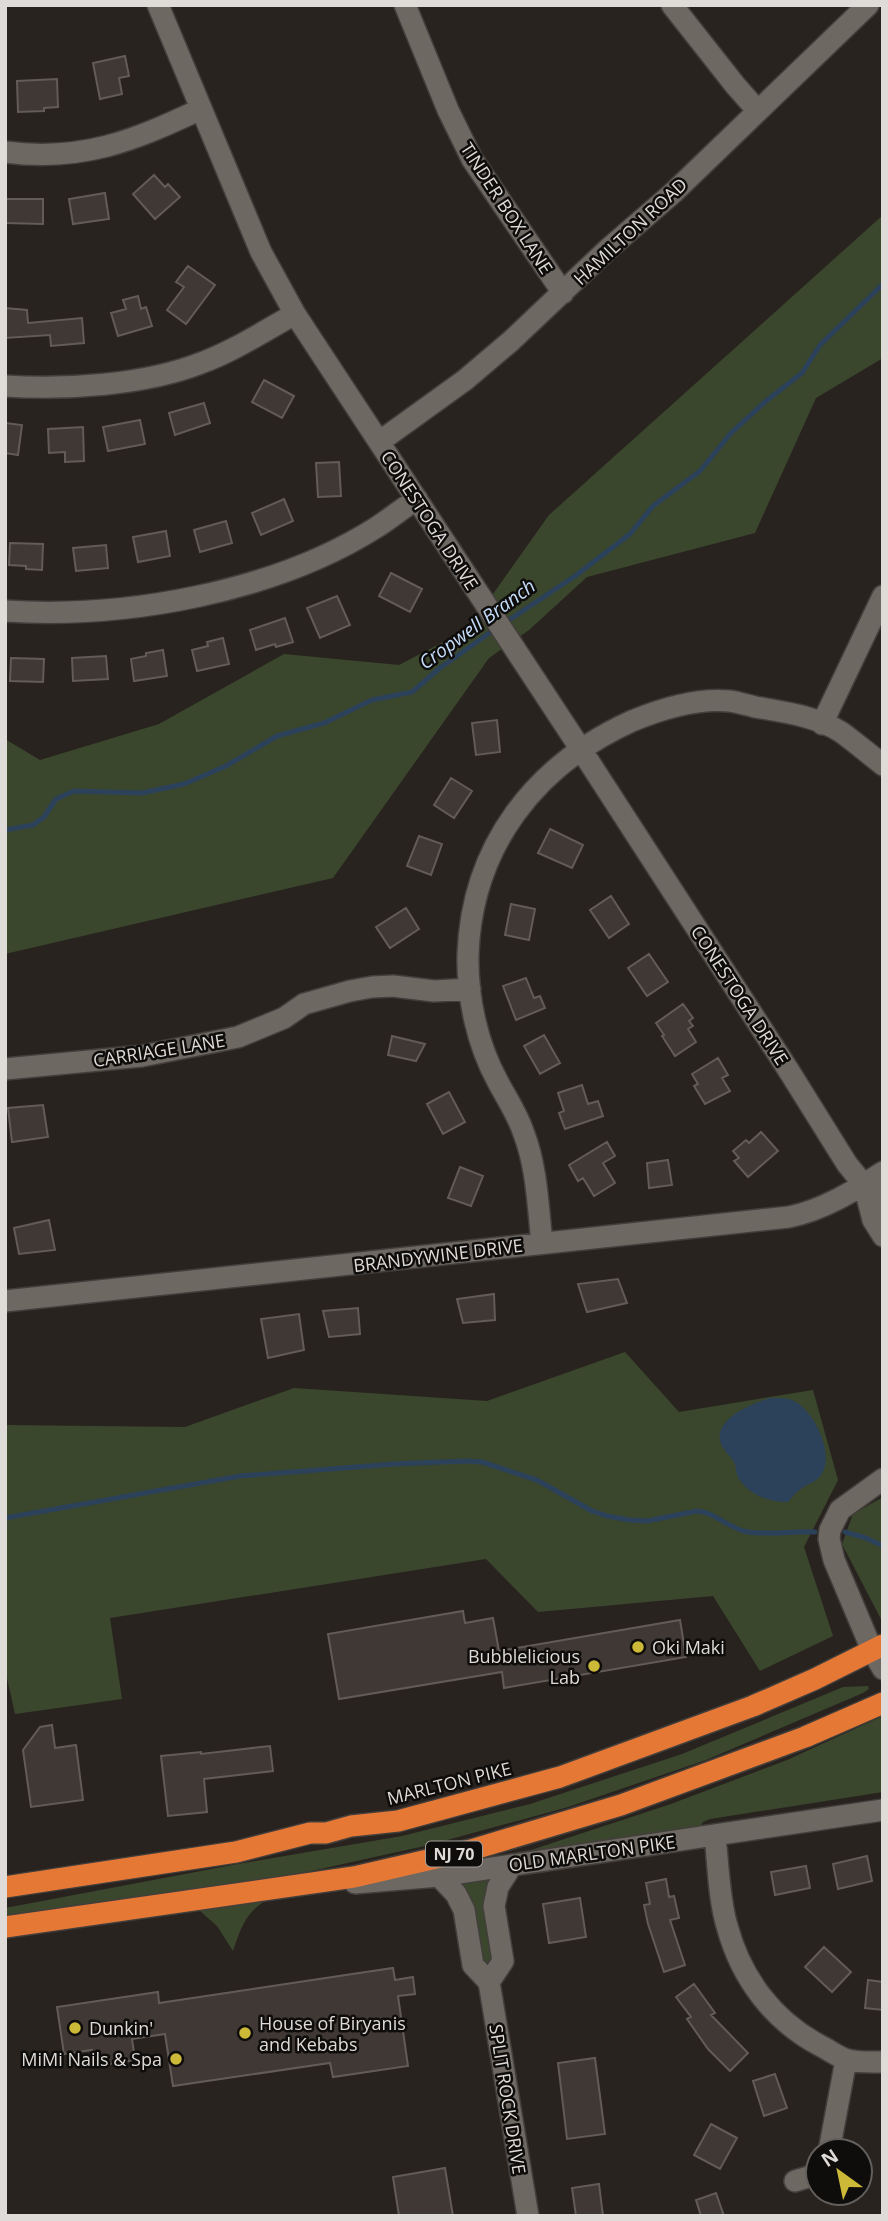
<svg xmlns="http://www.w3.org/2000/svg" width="888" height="2221" font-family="'Open Sans',sans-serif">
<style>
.green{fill:#3b472d}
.water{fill:#2c415a}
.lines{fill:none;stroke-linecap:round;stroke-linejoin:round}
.stream{stroke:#2c415a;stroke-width:5}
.building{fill:#3f3835;stroke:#625b57;stroke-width:2}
.minor-casing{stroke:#423e3b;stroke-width:24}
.highway-casing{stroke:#423e3b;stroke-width:24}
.minor{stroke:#6e6863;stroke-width:21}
.highway{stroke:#e67836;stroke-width:21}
.poi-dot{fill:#ccb938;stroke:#0f0d0b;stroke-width:2.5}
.labels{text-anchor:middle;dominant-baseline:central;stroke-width:5;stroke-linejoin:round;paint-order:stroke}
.shield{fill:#0f0d0b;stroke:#a09d9a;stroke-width:2}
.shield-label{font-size:16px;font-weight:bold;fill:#dedbd8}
.street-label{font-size:18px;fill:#dedbd8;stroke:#0f0d0b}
.poi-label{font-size:18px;fill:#dedbd8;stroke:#0f0d0b;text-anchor:start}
.water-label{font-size:19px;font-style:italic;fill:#c4ddfa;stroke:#0f0d0b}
</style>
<rect width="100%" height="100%" fill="#28231f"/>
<!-- green -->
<path class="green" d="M883,215V358L816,398L755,533L587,577L529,630L489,658L333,878L5,954V739L40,760L159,724L284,654L399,665L468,629L549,515Z
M625,1352L679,1412L813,1390L838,1480L804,1547L833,1636L760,1671L713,1596L538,1612L486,1559L110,1618L122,1699L15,1714L5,1669V1425L185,1427L294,1388L487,1401Z
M883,1497V1623L842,1544L853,1514Z
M868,1686L869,1689L863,1693L706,1760L568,1807L429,1845L275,1879L5,1918V1908L238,1864L402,1836L530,1804L682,1754L843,1687Z
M883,1716V1792L710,1819L703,1822L698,1830L516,1855L671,1804L787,1760Z
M512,1865L498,1887L503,1961L489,1982L464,1911L439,1876Z
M285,1888C251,1909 246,1912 233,1951L217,1926L199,1910Z"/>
<!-- water -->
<path class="water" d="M770,1398C777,1398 786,1398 792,1400C813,1408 836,1455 821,1475C817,1481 810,1483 804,1487C797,1491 793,1496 788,1502C769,1503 745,1493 737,1475C736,1472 736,1468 735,1464C731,1456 722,1450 720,1441C715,1418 753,1403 770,1398Z"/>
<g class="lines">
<!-- stream -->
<path class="stream" d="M503,624L575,576L630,534L653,506L700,471L731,433L766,401L802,373L820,345L883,284
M5,830L33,825L44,817L56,799L74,791L142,793L184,784L226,766L277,736L324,723L372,700L412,692L440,668L495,629
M5,1518L240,1476L394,1464L466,1461L482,1462L537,1480L592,1511L607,1516L629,1520L647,1521L697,1511C715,1512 729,1529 748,1532C770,1535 793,1531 815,1532
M845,1532L866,1538L883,1546"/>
</g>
<!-- building -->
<path class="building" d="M125,56L129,76L119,78L122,94L100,99L93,63Z
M57,79L58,107L44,108V111L18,112L17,81Z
M154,175L165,187L168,184L180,197L155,219L133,194Z
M105,193L109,219L73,224L69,199Z
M6,199H43V224L6,223Z
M188,266L215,285L186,324L167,310L184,287L176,282Z
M138,296L141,309L146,307L152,326L118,336L111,313L126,309L123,300Z
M5,308L27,310L28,323L82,318L84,343L51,346L50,335L5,338Z
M264,380L294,396L282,418L252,402Z
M204,403L210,423L175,435L169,413Z
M140,420L145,444L108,451L103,427Z
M5,423L22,425L18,455L5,453Z
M83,427L84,461L65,462V452L49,453L48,429Z
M339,462L341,496L318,497L316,463Z
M284,499L293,521L261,535L252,513Z
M226,521L232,543L200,552L194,530Z
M166,531L170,556L138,562L133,537Z
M10,543L43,544L42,570L26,569V566L9,565Z
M106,545L108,568L76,571L73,548Z
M391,573L422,589L410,612L379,596Z
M337,596L350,625L320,638L307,608Z
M285,618L293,642L276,647L275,644L256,650L250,630Z
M223,638L229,664L197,671L192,650L208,646L207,642Z
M163,650L167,676L134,681L131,659L146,656V653Z
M106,656L108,679L73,681L72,658Z
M11,658L44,659L43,682L10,681Z
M497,720L500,752L476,755L472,723Z
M451,778L472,791L454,818L434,805Z
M550,829L583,845L572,868L538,853Z
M419,836L442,844L431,875L407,866Z
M611,896L629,924L609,938L590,910Z
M511,904L535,909L529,940L505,935Z
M406,908L419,929L390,948L376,927Z
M649,954L668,982L647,996L628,968Z
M526,978L534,998L540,996L545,1008L516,1020L503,986Z
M683,1004L693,1018L689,1021L693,1026L688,1029L696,1042L675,1056L662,1036L664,1035L656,1023Z
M544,1035L560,1063L540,1074L524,1046Z
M392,1036L425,1044L416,1061L388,1055Z
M718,1058L728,1075L722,1078L730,1091L705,1104L694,1086L698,1084L692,1074Z
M582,1085L588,1104L598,1101L603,1116L565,1129L559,1113L564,1111L558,1093Z
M449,1092L465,1122L443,1134L427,1104Z
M43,1105L48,1137L12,1142L8,1108Z
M761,1132L778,1151L748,1177L734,1161L739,1158L733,1151L746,1140L749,1143Z
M607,1142L615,1156L603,1163L615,1183L594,1196L583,1178L578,1181L569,1165Z
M668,1160L672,1185L649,1188L647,1163Z
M460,1167L483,1176L471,1206L448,1198Z
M49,1220L55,1250L19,1254L14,1228Z
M618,1279L627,1303L587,1312L578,1284Z
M494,1294L495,1320L463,1323L457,1299Z
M358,1308L360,1334L329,1337L323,1311Z
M299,1314L304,1350L268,1358L261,1319Z
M463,1611L465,1623L493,1618L499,1651L680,1620L686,1657L504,1688L502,1672L339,1699L328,1634Z
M52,1725L55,1748L76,1745L83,1800L31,1807L23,1750L40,1727Z
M270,1746L273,1771L204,1779L207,1812L168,1816L161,1756L201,1752V1754Z
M867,1856L872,1881L838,1889L833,1864Z
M806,1866L810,1888L775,1895L771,1872Z
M666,1879L669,1897L674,1896L679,1918L670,1920L685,1965L664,1972L648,1924L644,1905L650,1904L646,1883Z
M580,1898L586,1937L549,1943L543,1904Z
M824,1947L851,1972L832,1992L805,1967Z
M393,1968L395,1980L413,1977L415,1994L398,1996L408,2066L333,2077L330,2063L173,2086L165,2034L132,2039L135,2060L95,2066L92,2050L64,2054L57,2007L158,1992L159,2003Z
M868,1980L883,1982V2010L865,2008Z
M694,1984L715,2013L711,2015L748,2053L730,2071L708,2049L687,2019L691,2017L676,1997Z
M595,2058L605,2134L567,2139L558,2063Z
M775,2074L787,2108L764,2116L753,2081Z
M711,2124L737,2138L720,2169L694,2155Z
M445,2168L453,2216H399L393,2177Z
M599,2184L603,2216H576L572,2188Z
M716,2193L724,2216H701L696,2200Z"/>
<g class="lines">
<!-- minor casing -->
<g class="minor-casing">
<path id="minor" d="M158,5L261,252L295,314L582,751L789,1071L847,1164L864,1185L883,1200
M405,5L448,110L472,159L563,293
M672,5L735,85L758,111
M5,152C82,162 133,141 201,109
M5,386C65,390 145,385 201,363C234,351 264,331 295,314
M379,442L465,380L511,341L607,250L674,192L868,5
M5,611C125,619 275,592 377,527C391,518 403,508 417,499
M822,724L883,596
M5,1069L142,1056L213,1042L238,1037L284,1018L304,1004L350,991L372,987L393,986L434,991L470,989
M864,1185L873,1220L883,1236
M542,1243C538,1207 537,1168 524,1134C518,1115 507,1099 498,1082C477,1044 467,997 468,954C472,846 535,765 632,721C661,709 697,698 729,701C738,702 747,705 755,707C784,712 816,716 841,732C855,742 869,754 883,765
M5,1301L789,1217C823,1210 854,1191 883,1172
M883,1479L840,1510L830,1530L829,1539L834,1560L872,1650L883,1669
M715,1835C718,1863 719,1900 727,1926C741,1978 773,2021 821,2046C829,2050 837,2056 845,2059C856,2063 871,2062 883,2062
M439,1876L456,1894L464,1910L473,1965L489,1982L528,2216
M355,1883L439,1876L883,1810
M489,1982L503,1961L494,1906L498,1887L512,1865
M829,2151L846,2060
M795,2181L818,2174"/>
</g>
<!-- highway casing -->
<g class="highway-casing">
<path id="highway" d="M5,1887L236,1852L310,1833H326L351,1826L398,1821L560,1777L753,1706L815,1679L883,1645
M5,1927L354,1877L471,1850L621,1805L805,1737L883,1703"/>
</g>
<!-- minor -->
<use href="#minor" class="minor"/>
<!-- highway -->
<use href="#highway" class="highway"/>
</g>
<!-- markers -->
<g class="poi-dot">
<circle cx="638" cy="1647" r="7"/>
<circle cx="594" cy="1666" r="7"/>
<circle cx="75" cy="2028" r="7"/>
<circle cx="245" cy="2033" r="7"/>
<circle cx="176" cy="2059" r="7"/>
</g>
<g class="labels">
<!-- shield labels -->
<rect class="shield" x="426" y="1841.5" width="56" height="25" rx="5"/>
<g class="shield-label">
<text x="454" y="1854">NJ 70</text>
</g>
<!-- street labels -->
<g class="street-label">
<text transform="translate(507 208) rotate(57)">TINDER BOX LANE</text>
<text transform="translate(630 231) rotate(-43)">HAMILTON ROAD</text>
<text transform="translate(430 520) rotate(57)">CONESTOGA DRIVE</text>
<text transform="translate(740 995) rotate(57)">CONESTOGA DRIVE</text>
<text transform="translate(159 1050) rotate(-9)">CARRIAGE LANE</text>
<text transform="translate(438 1255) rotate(-7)">BRANDYWINE DRIVE</text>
<text transform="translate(449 1783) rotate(-14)">MARLTON PIKE</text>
<text transform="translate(592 1853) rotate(-8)">OLD MARLTON PIKE</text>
<text transform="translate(508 2099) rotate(81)">SPLIT ROCK DRIVE</text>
</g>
<!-- poi labels -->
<g class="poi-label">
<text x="652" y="1647">Oki Maki</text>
<text x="580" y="1656" text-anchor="end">Bubblelicious<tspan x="580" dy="21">Lab</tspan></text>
<text x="259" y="2023">House of Biryanis<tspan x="259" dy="21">and Kebabs</tspan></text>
<text x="89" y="2028">Dunkin'</text>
<text x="162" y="2059" text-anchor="end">MiMi Nails &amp; Spa</text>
</g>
<!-- water labels -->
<g class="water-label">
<text transform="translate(477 624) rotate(-36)">Cropwell Branch</text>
</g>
</g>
<!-- border -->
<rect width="888" height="2221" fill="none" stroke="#dedbd8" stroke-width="14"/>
<!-- north arrow -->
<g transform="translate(839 2172) rotate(327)"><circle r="33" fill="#0f0d0b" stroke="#625f5d" stroke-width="2"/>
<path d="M0-5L12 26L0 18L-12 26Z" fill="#ccb938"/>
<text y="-10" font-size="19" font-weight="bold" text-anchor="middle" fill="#dedbd8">N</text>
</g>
</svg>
